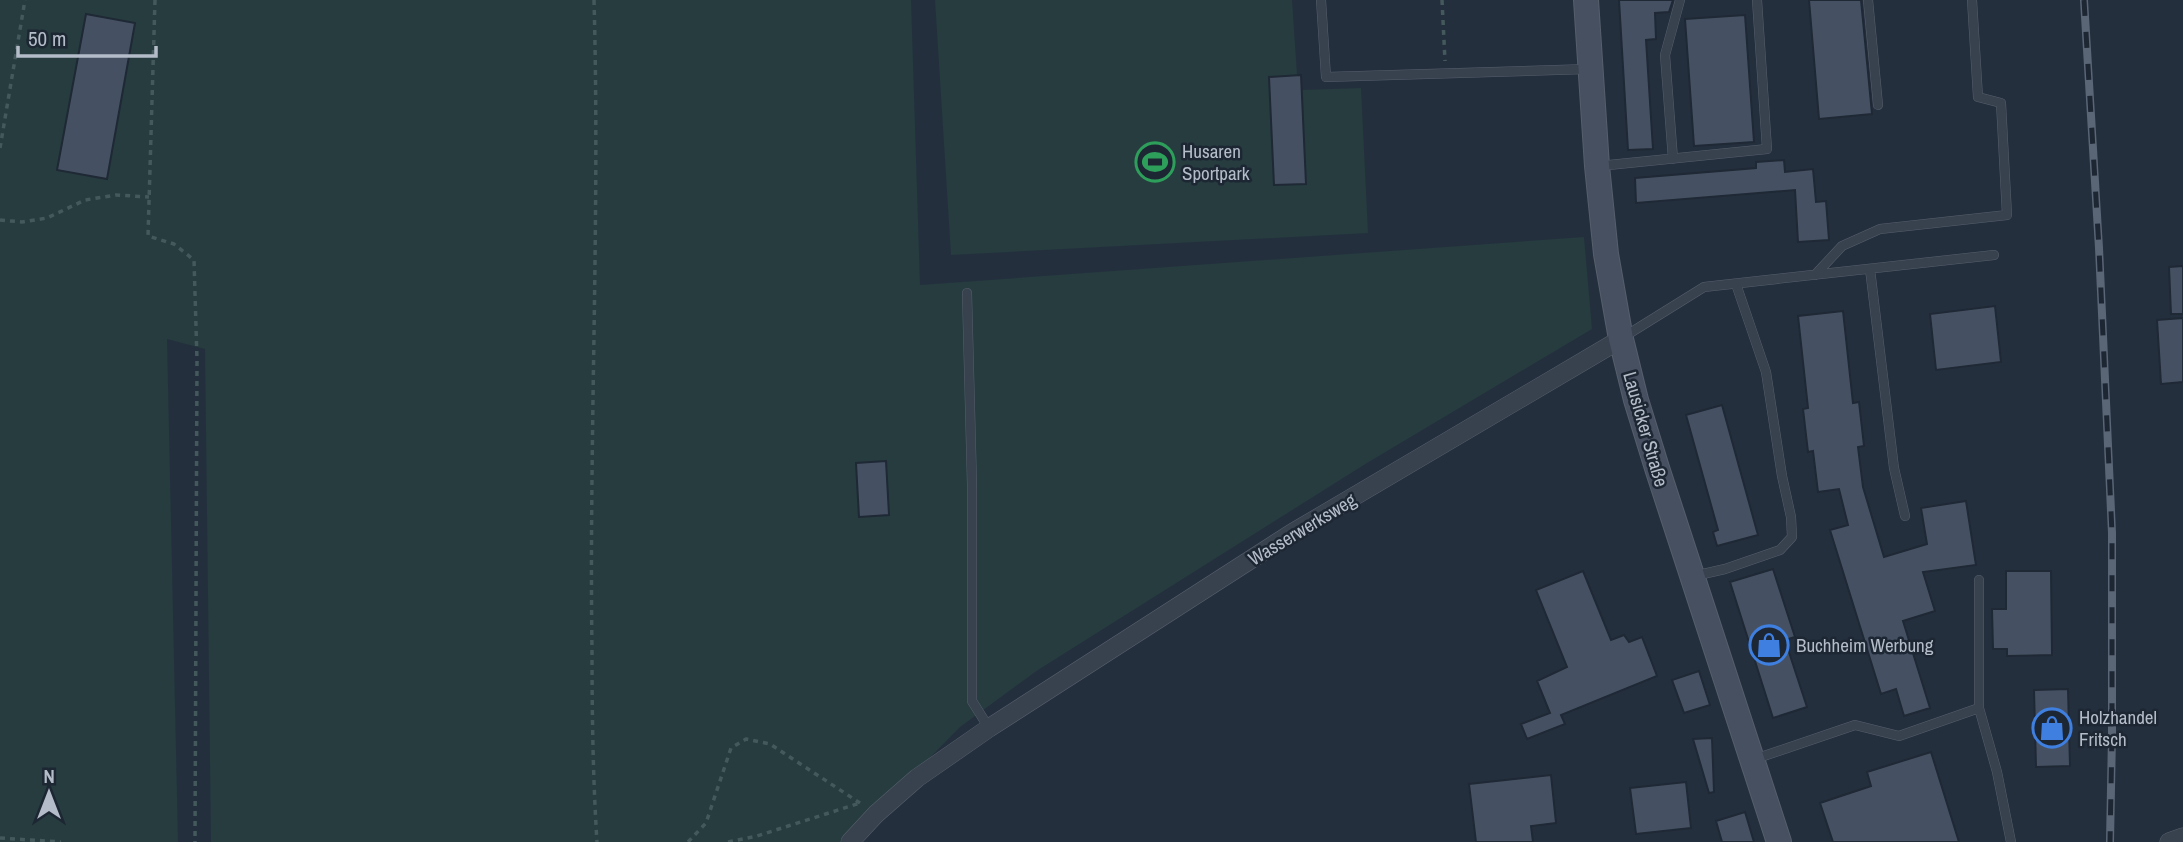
<svg xmlns="http://www.w3.org/2000/svg" width="2183" height="842" font-family="'Archivo Narrow',sans-serif">
<style>
.green{fill:#263c3f}
.building{fill:#455162;stroke:#1f2835;stroke-width:2}
.lines{fill:none;stroke-linecap:round;stroke-linejoin:round}
.lane-casing{stroke:#565f6c;stroke-width:10}
.street-casing{stroke:#565f6c;stroke-width:19}
.secondary-casing{stroke:#565f6c;stroke-width:26}
.path{stroke:#44595c;stroke-width:3.5;stroke-dasharray:5 5;stroke-linecap:butt}
.lane{stroke:#38414e;stroke-width:9}
.street{stroke:#38414e;stroke-width:18}
.secondary{stroke:#465061;stroke-width:24}
.rail-casing{stroke:#5a6575;stroke-width:8}
.rail{stroke:#1d2633;stroke-width:5;stroke-dasharray:16;stroke-linecap:butt}
.labels{text-anchor:middle;dominant-baseline:central;stroke-width:5;stroke-linejoin:round;paint-order:stroke}
.poi-label{font-size:19px;fill:#b4bcc9;stroke:#1d2633;text-anchor:start}
.street-label{font-size:19px;fill:#b4bcc9;stroke:#1d2633}
</style>
<rect width="100%" height="100%" fill="#242f3e"/>
<!-- green -->
<path class="green" d="M0,0H911L920,285L1584,237L1592,329L1367,463L1038,670L960,727L847,842H211L205,349L167,339L178,842H0Z
M935,0H1292L1297,75L1302,90L1361,88L1368,233L951,255Z"/>
<!-- building -->
<path class="building" d="M1619,0H1673L1669,12L1655,13L1656,39L1646,40L1653,149L1628,150Z
M1809,0H1861L1872,114L1819,119Z
M86,14L135,23L107,179L57,170Z
M1745,15L1754,142L1694,146L1685,19Z
M1301,75L1306,184L1274,185L1269,77Z
M1784,160L1785,172L1813,169L1816,202L1826,201L1829,240L1798,242L1795,190L1636,203L1635,178L1756,168V162Z
M2183,266V314H2171L2169,267Z
M1995,306L2001,362L1936,370L1930,314Z
M1843,311L1853,403L1859,402L1864,446L1858,447L1863,487L1884,557L1927,544L1921,508L1966,501L1976,565L1923,572L1935,611L1903,621L1930,708L1904,716L1896,689L1881,694L1830,530L1848,525L1839,489L1818,492L1813,451L1808,452L1803,409L1808,408L1798,316Z
M2183,318V382L2161,384L2157,320Z
M1722,405L1758,535L1717,546L1713,532L1718,530L1686,415Z
M886,461L889,515L859,517L856,463Z
M1773,569L1795,637L1785,640L1807,707L1773,718L1730,582Z
M1583,571L1611,640L1624,635L1629,642L1642,637L1657,676L1561,715L1565,724L1527,739L1521,724L1550,713L1537,681L1567,667L1536,590Z
M2006,571H2051L2052,655L2007,656V649H1993L1992,609H2006Z
M1699,671L1710,705L1684,713L1672,680Z
M2068,689L2070,766L2036,767L2034,690Z
M1712,738L1714,792L1709,793L1693,739Z
M1931,752L1959,842H1833L1820,803L1871,786L1867,772Z
M1551,775L1556,823L1531,826L1533,842H1476L1469,784Z
M1686,782L1691,828L1636,834L1630,788Z
M1745,812L1754,842H1722L1716,821Z"/>
<g class="lines">
<!-- lane casing -->
<g class="lane-casing">
<path id="lane" d="M1321,0L1326,77L1588,69
M1868,0L1878,105
M1673,159L1665,55L1680,0
M1599,166L1767,149L1757,0
M1870,269L1894,468L1905,516
M1815,275L1842,246L1880,229L2007,215L2001,103L1978,97L1972,0
M967,293L972,485V701L989,728
M1622,338L1704,287L1994,255
M1694,576L1725,569L1780,550L1792,537L1791,517L1782,476L1766,372L1736,284
M1979,580V708L1997,772L2011,842
M1755,759L1855,725L1899,736L1979,708"/>
</g>
<!-- street casing -->
<g class="street-casing">
<path id="street" d="M850,842L876,814L917,778L989,728L1292,533L1621,339
M2169,842L2183,837"/>
</g>
<!-- secondary casing -->
<g class="secondary-casing">
<path id="secondary" d="M1586,0L1597,166L1606,254L1621,339L1636,400L1657,468L1779,842"/>
</g>
<!-- path -->
<path class="path" d="M155,0L148,236L174,244L194,260L197,360L195,842
M594,0C600,217 589,434 592,651C592,715 593,779 597,842
M1442,0L1445,61
M0,148L25,0
M0,220L22,222L47,218L85,200L116,195L149,197
M0,838L61,842
M688,842L706,823L731,748L746,739L770,744L860,803
M728,842L757,836L860,803"/>
<!-- lane -->
<use href="#lane" class="lane"/>
<!-- street -->
<use href="#street" class="street"/>
<!-- secondary -->
<use href="#secondary" class="secondary"/>
<!-- rail casing -->
<g class="rail-casing">
<path id="rail" d="M2084,0L2099,248L2112,533V735L2110,842"/>
</g>
<!-- rail -->
<use href="#rail" class="rail"/>
</g>
<!-- icons -->
<defs>
<g id="stadium-ring" transform="scale(2.0125)"><circle r="9.5" fill="#1d2633" stroke="#2e9e5b" stroke-width="1.5"/><path d="M0-5a6.5 5 0 1 0 0 10a6.5 5 0 1 0 0-10ZM-3.5-1.8h7v3.6h-7Z" fill="#2e9e5b"/></g>
<g id="shop-ring" transform="scale(2.0125)"><circle r="9.5" fill="#1d2633" stroke="#3f7fe0" stroke-width="1.5"/><path d="M-5-2.5h2.3a2.7 3.5 0 0 1 5.4 0H5L5.5 6h-11ZM-1.5-2.5h3a1.5 2.3 0 0 0-3 0Z" fill="#3f7fe0"/></g>
</defs>
<g fill-rule="evenodd">
<use href="#stadium-ring" x="1155" y="162"/>
<use href="#shop-ring" x="1769" y="645"/>
<use href="#shop-ring" x="2052" y="728"/>
</g>
<g class="labels">
<!-- poi labels -->
<g class="poi-label">
<text x="1182" y="151">Husaren<tspan x="1182" dy="22">Sportpark</tspan></text>
<text x="1796" y="645">Buchheim Werbung</text>
<text x="2079" y="717">Holzhandel<tspan x="2079" dy="22">Fritsch</tspan></text>
</g>
<!-- street labels -->
<g class="street-label">
<text transform="translate(1646 429) rotate(74)">Lausicker Straße</text>
<text transform="translate(1302 529) rotate(-31)">Wasserwerksweg</text>
</g>
</g>
<!-- north arrow -->
<g transform="translate(49 793)" stroke="#1d2633" stroke-width="5" paint-order="stroke">
<path d="M0-5L12 26L0 18L-12 26Z" fill="#b4bcc9"/>
<text y="-10" font-size="19" font-weight="bold" text-anchor="middle" fill="#b4bcc9">N</text>
</g>
<!-- scale -->
<path d="M18 46v10h138v-10" fill="none" stroke="#b4bcc9" stroke-width="3.5"/>
<text x="28" y="46" font-size="21" fill="#b4bcc9" stroke="#1d2633" stroke-width="5" paint-order="stroke">50 m</text>
</svg>
